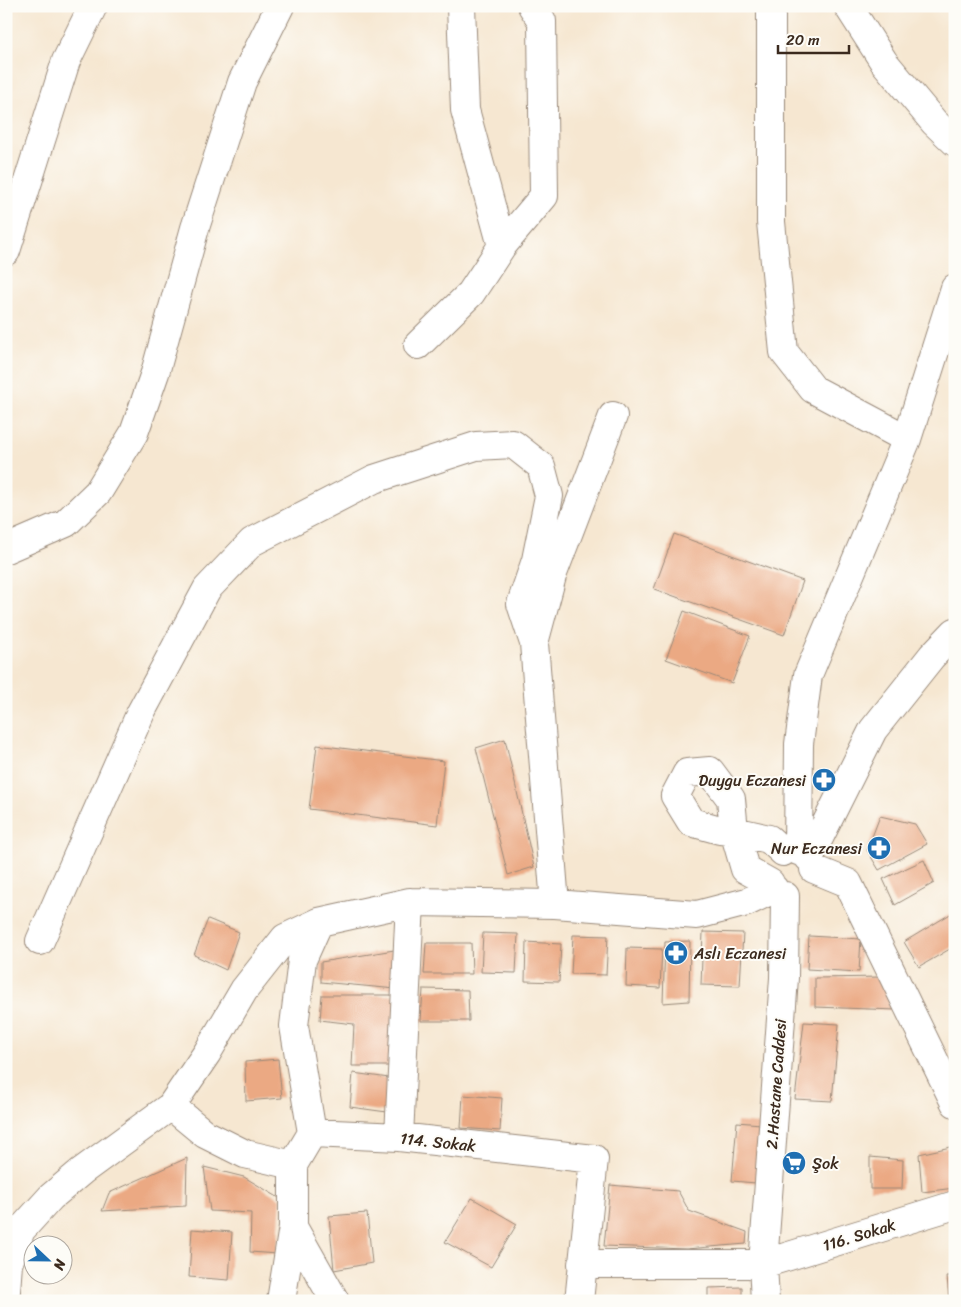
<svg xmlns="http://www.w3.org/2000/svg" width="961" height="1307" font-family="Sriracha,sans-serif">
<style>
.building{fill:#eba983}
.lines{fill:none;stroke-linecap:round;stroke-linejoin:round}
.minor-casing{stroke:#988878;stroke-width:30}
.minor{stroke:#fff;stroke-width:28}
.labels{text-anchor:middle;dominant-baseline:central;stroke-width:4;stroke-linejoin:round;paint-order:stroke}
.poi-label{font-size:16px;fill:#3b2a1e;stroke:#fdfcf7;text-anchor:end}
.street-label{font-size:16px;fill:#3b2a1e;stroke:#fdfcf7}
</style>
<rect width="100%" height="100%" fill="#fdfcf7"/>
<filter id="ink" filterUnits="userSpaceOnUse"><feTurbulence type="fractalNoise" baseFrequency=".02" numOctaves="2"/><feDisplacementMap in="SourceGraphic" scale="10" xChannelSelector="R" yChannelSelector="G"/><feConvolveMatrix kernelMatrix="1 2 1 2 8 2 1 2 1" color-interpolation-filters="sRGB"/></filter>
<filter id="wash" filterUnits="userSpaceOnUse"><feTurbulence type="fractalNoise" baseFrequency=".0096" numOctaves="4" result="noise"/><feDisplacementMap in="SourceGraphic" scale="20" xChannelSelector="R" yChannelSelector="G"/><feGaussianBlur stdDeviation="1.12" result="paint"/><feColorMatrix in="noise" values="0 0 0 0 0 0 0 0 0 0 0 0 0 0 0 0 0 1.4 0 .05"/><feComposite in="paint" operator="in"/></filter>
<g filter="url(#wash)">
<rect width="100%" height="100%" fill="#f6e7d1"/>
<g id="blocks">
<!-- building -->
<path class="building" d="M674,534L803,581L784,635L654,589Z
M684,611L750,636L732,683L666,659Z
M505,739L534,867L508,875L476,748Z
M317,745L444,761L437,825L309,809Z
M880,816L915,824L927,844L879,870L867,850Z
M924,860L934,883L895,905L883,879Z
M952,913L955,918V946L919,967L904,942Z
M208,919L239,932L226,970L194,955Z
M703,932L743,933L740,986L701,985Z
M483,933L518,934L516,973L481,972Z
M573,935L608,936L606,975L571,974Z
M809,936L861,939L859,972L807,969Z
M690,941L689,1001L663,1003L665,942Z
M526,942L561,944L559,982L525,981Z
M426,943H471L472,974H424Z
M627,948L662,949L660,988L626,986Z
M394,950L396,989L321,982V962Z
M883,977L896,1010L815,1007V978Z
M423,989L468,990L469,1021H421Z
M322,995H397L390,1066H352L354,1024L320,1020Z
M804,1022L839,1024L832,1101L795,1099Z
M278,1059L282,1098L246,1101L245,1062Z
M353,1073L389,1078L387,1112L350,1107Z
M463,1095L502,1098L500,1131L461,1128Z
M737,1122L761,1124L756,1183L732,1181Z
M955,1146V1188L922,1192L919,1154Z
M870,1157L903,1160L902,1189H870Z
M187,1158L186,1206L102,1211L109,1193Z
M204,1167L244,1177L281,1199L277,1254L250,1252L251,1213L210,1211Z
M610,1185L678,1191L689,1211L747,1232L746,1244L686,1249L604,1246Z
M472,1198L517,1224L491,1267L445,1242Z
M367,1213L372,1263L334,1270L329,1216Z
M192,1229L232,1232L229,1280L189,1277Z
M947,1276H955V1301H949Z
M742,1287V1301H708V1288Z"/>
</g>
</g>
<g filter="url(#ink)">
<use href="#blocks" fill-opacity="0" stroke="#988878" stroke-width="1"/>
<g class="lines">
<!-- minor casing -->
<g class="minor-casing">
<path id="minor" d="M461,6L465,110L502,246
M771,6V222L784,352L813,389L907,439
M848,6L884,62L934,122L955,142
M6,251L66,61L93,6
M418,345L471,293L502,246L544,196L542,21L532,6
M6,549L66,523L98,492L134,433L155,373L195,228L242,82L280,6
M534,643L552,576L613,416
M798,851L799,744L808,675L907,439L955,288
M809,858L873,730L932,656L955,632
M814,869L848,883L955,1103
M770,883L745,869L734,831L720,830L691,822L675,796L687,773L710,771L731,799L734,831L769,839L783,852
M40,941L141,712L207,589L252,542L374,479L476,446L513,444L541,466L549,496L536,560L521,604L534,643L555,904
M171,1106L205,1134L245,1154L293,1165
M312,1133L294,1026L302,960L319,922
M399,1137L410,902
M293,1227L335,1301
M582,1264H763L955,1205
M6,1291L8,1264L21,1230L51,1197L82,1171L171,1106L207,1053L244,990L285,938L319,922L410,902L555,904L697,915L747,902L774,889
M281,1301L293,1227V1165L312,1133L399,1137L594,1159L579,1301
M765,1301L763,1264L784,978L785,896"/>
</g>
<!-- minor -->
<use href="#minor" class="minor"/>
</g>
</g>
<!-- icons -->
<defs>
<g id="pharmacy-disc" transform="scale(1.25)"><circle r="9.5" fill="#1f6fb2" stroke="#fdfcf7"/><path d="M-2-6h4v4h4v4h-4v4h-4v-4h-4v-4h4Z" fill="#fff"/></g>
<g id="supermarket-disc" transform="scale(1.25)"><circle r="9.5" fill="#1f6fb2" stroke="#fdfcf7"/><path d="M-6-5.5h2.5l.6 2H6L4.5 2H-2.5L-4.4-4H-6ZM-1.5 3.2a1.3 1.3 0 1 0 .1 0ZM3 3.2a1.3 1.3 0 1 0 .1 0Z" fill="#fff"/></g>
</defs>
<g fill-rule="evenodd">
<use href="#pharmacy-disc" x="824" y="780"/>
<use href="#pharmacy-disc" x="879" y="848"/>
<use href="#pharmacy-disc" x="676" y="953"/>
<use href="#supermarket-disc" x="794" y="1163"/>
</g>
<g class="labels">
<!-- poi labels -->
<g class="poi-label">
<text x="806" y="780">Duygu Eczanesi</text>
<text x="862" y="848">Nur Eczanesi</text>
<text x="694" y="953" text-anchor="start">Aslı Eczanesi</text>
<text x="812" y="1163" text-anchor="start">Şok</text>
</g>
<!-- street labels -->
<g class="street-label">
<text transform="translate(776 1084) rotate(-86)">2.Hastane Caddesi</text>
<text transform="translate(438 1142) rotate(6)">114. Sokak</text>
<text transform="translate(859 1235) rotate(-17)">116. Sokak</text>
</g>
</g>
<!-- margin -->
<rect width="961" height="1307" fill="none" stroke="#fdfcf7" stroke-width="25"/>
<!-- north arrow -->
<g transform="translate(48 1260) rotate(112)"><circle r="24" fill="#fdfcf7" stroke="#afa8a0"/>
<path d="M0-4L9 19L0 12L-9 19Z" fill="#1f6fb2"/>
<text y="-8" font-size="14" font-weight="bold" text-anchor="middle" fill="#3b2a1e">N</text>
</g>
<!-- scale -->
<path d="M778 45v8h71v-8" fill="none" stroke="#3b2a1e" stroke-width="2.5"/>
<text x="786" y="45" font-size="15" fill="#3b2a1e" stroke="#fdfcf7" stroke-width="4" paint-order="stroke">20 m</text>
</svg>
